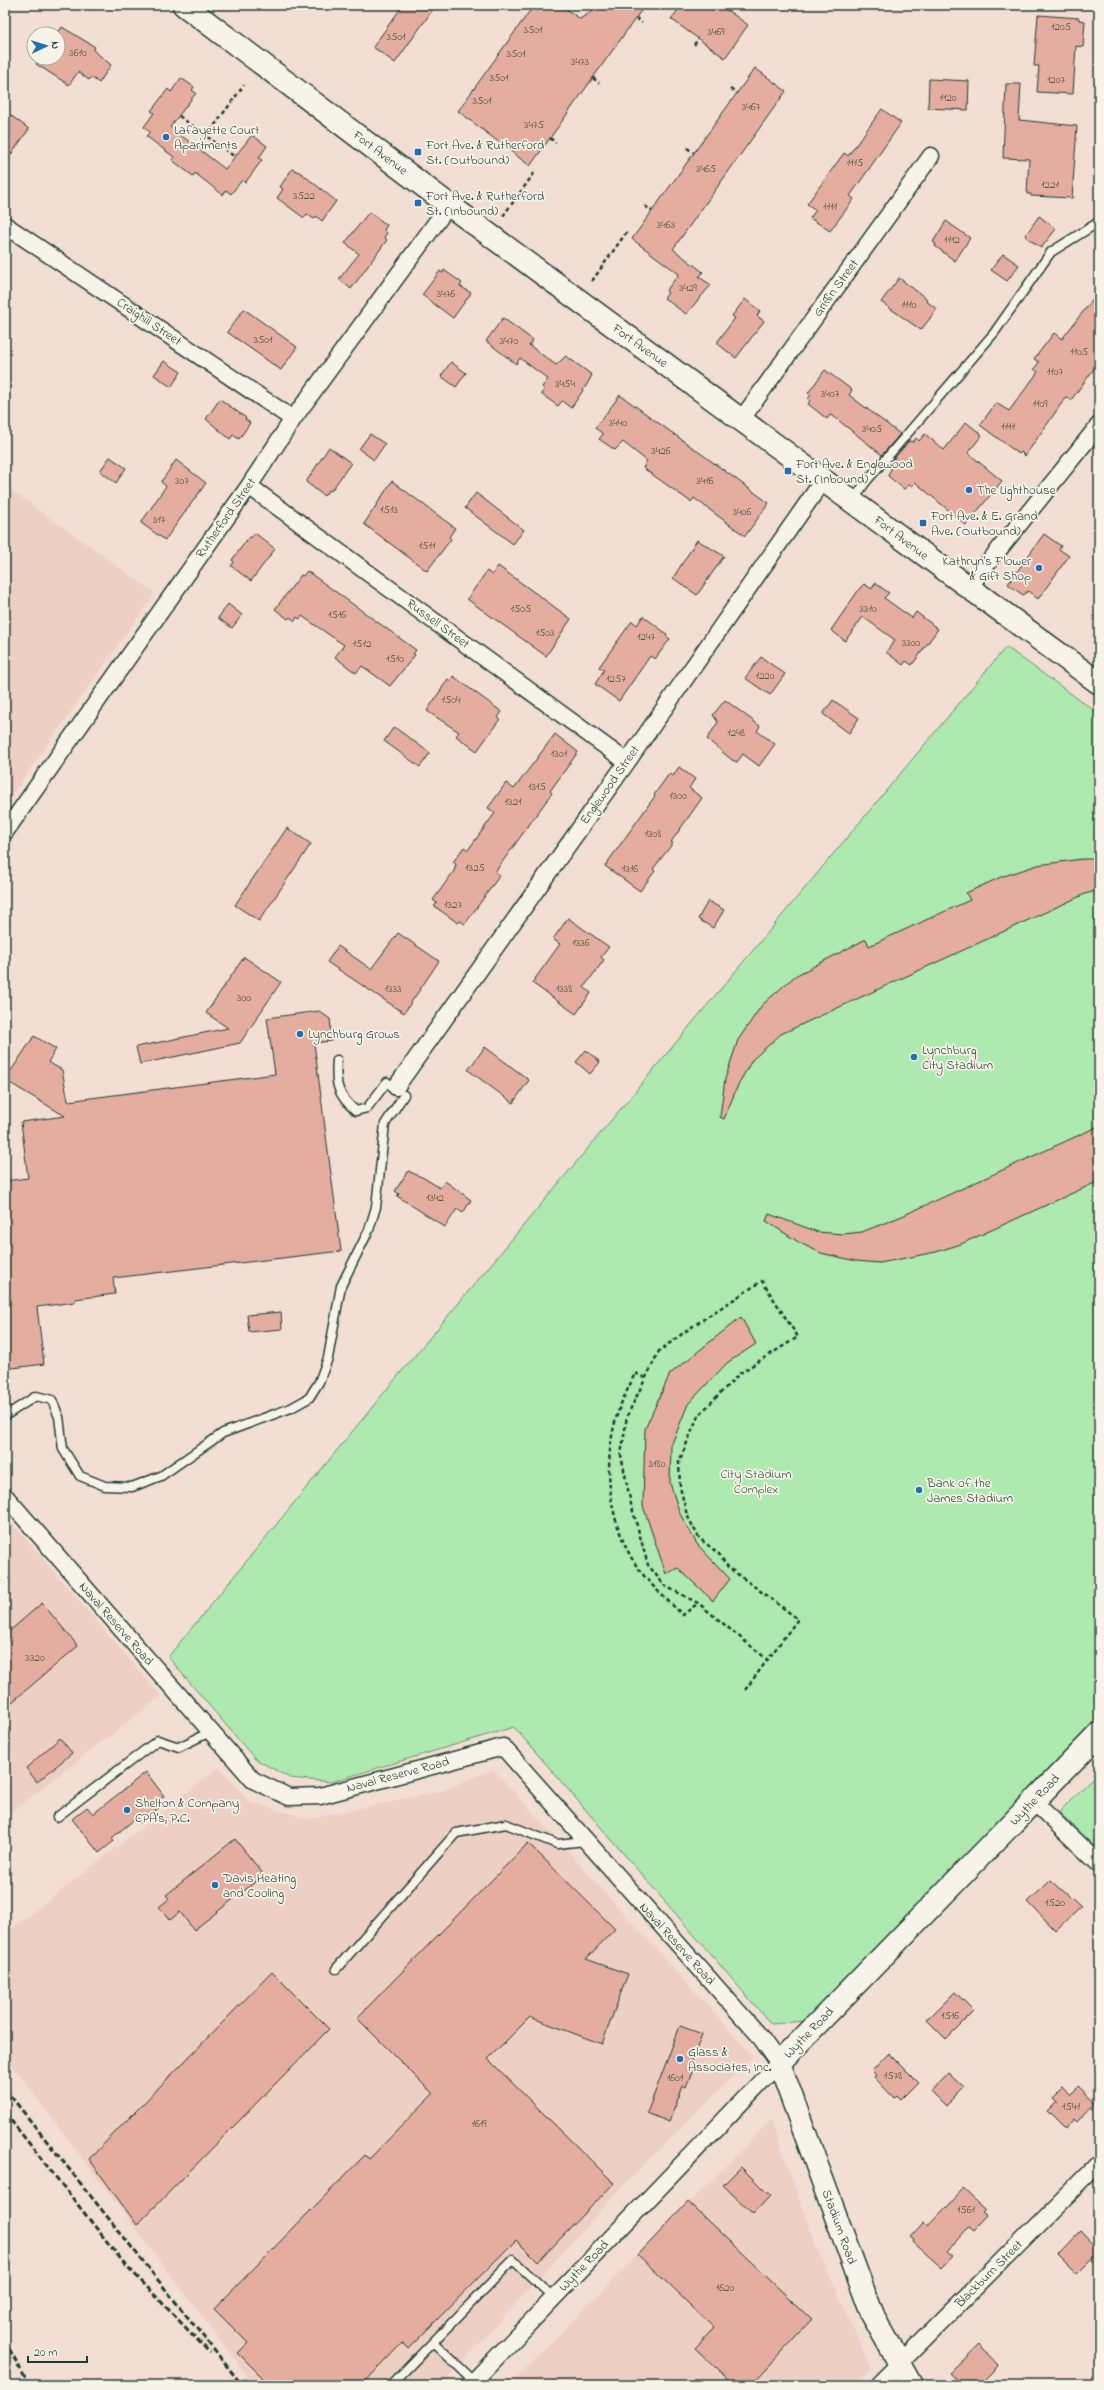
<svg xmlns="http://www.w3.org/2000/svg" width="1104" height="2390" font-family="'Indie Flower',sans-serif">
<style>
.built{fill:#eecfc3}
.green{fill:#aee9af;stroke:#669372}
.building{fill:#e5ad9f;stroke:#1f3d34}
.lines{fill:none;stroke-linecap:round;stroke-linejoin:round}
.lane-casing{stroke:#1f3d34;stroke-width:11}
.street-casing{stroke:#1f3d34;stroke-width:19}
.secondary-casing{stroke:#1f3d34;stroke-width:25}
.primary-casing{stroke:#1f3d34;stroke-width:25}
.path{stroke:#1f3d34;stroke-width:2.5;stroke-dasharray:4 3;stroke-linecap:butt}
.lane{stroke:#f7f3e8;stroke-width:8}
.street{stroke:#f7f3e8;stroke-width:16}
.secondary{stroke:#f7f3e8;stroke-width:22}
.primary{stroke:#f7f3e8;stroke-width:22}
.rail{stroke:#1f3d34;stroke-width:3;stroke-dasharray:6 3;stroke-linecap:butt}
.poi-dot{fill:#1f6fb2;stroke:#f7f3e8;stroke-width:1.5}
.labels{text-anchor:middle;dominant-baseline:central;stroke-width:3.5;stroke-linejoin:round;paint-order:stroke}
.number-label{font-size:11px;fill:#50594f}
.poi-label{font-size:13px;fill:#1f3d34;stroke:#f7f3e8;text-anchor:start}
.street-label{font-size:13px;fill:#1f3d34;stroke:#f7f3e8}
.park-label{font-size:13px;fill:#345746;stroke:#f7f3e8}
</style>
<rect width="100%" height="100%" fill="#f2ded2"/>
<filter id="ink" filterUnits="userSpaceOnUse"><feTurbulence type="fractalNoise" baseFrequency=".025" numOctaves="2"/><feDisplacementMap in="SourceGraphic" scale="8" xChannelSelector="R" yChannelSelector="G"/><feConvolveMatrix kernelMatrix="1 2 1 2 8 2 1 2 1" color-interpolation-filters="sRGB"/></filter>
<g filter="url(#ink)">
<!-- built -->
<path class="built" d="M5,486L155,593L5,804Z
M5,1515L161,1696L5,1817V1775L13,1759L5,1748Z
M219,1768L249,1802L308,1819L442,1791L493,1769L753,2056L623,2186L448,2378L455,2385H254L5,2056V1934Z
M771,2120L815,2242L871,2368L854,2385H509Z"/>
<!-- green -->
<path class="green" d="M1006,647L1099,714V1716L806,2021L771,2024L514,1727L331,1782L290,1778L255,1759L168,1657L392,1383Z
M1099,1772V1851L1059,1812Z"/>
<!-- building -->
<path class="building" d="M403,5H436L395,63L373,47Z
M534,5H561L580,19L591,12L596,5H645L530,166L458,111Z
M682,5H720L748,25L725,58L671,19Z
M1038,15L1079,18V20L1085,21L1083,47L1076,46L1073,94L1037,92L1039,66H1034Z
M62,27L95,47L93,50L111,65L99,83L91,77L89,80L78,72L69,85L36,64L40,58H58L57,34Z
M755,68L786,91L673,249L703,272L699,277L711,285L686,314L664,298L668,293L666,291L679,274L632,239Z
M181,78L194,87L192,90L196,93L170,127L225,169L252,135L267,146L259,158L262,160L245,183L242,180L231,194L226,190L223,195L195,173L193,176L172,160L174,157L146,136L150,132L144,127L154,113L151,111L168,89L171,92Z
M929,79L969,81L968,110L928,108Z
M1006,84H1021L1019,120L1077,126L1072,198L1031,196V194H1027L1029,159L1003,158Z
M882,109L901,123L850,196L854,199L830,231L810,218L816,210L807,204L844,153L848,156Z
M5,111L29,129L5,163Z
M292,169L301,173L336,201L322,221L316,216L314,219L307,214L304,218L277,198L283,189L280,187Z
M369,212L387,225L384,230L387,233L384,237L387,240L351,289L339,279L359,254L345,243Z
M1039,216L1056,229L1041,248L1025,236Z
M946,221L970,238L955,261L935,246L936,244L933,242Z
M1003,254L1019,265L1007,281L991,270Z
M444,270L462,283L460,286L471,293L453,318L422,295L440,271L443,273Z
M899,278L927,299L926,301L937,309L921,330L881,302Z
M1099,291V362L1071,400L1066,397L1025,456L1021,452L1019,454L980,425L996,403L1009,411L1038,372L1034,369L1039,362L1034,359L1054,333L1062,339Z
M745,299L760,311L757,316L764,321L736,358L718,344V341L735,318L732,316Z
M244,309L297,347L281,370L227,332Z
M503,318L533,340L529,345L556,365L566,356L592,375L586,386L571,408L562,401L558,406L541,394L545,389L542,387L548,379L520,358L516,364L486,341Z
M164,361L181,372L171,387L154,375Z
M451,362L466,373L456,387L441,376Z
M825,370L852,390L849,395L900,434L882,455L833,416L830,415L827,419L808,404L810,401L808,399L811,395L808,393Z
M620,395L769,503L745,536L694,498L691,502L643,468L647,461L623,442L615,450L599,439L603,434L595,428Z
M220,399L246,418L245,419L250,423L239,439L233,435L230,439L206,419Z
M966,422L982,435L968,453L1002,481L966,525L915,482L911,486L909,485L904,489L888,476L893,464L891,462L909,441L913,442L916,438L919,441L925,434L944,450Z
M370,434L385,444L374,460L359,449Z
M329,447L351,463L331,491L329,490L324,496L306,482Z
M110,457L126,468L116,483L100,471Z
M176,460L206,483L165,540L141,523L166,486L161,482Z
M392,481L455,528L449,537L451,539L427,571L364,524Z
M476,493L524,530L513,544L465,508Z
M255,533L275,549L251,581L231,566L234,562L232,560L249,537L251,538Z
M1044,534L1061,546L1059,549L1069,556L1038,599L1028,591L1023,595L1008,584Z
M697,540L724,556L697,595L673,578Z
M498,566L571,619L546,656L467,599L487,571L492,575Z
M307,571L416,650L413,654L415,655L390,686L362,666L356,673L335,657L344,645L302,616L300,619L297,617L295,621L290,617L288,619L275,609L301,575L303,576Z
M875,583L889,593L884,598L912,618L916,612L938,629L912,665L906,661L903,665L886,652L895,640L863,617L845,641L831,630L860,588L864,584L872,589Z
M228,604L242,615L232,628L218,618Z
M643,616L667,634L666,636L670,639L655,659L650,656L619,701L595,684L604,670L599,667L632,621L637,625Z
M761,657L785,674L770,695L745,678Z
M453,676L502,712L498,717L500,719L477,751L456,736L459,732L427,711L448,679L450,681Z
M725,700L760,726L757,731L775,744L759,766L743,754L737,762L732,760L707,739L718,722L713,715Z
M833,700L859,718L849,733L823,714Z
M394,727L430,753L420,767L384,741Z
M555,734L578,752L550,791L552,793L495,872L500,875L465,924L460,921L458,923L434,906L437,903L433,900L454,871L456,864L453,862L464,847L468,850L495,813L488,808L506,783L514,789Z
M679,767L695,779L689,788L702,798L671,842L673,843L653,869L655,871L640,891L605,866L655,796L654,795L669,774L673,776Z
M287,828L311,844L259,921L235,905Z
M1082,859H1099V890L1085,894L781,1034L752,1060L738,1085L724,1119L720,1117L725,1079L738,1040L762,1005L795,976L866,939L869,946L970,900L966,893L1001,877L1038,865Z
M708,901L724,910L713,928L698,919Z
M568,918L609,947L601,957L604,960L584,987L591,993L576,1014L532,983L560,944L553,939Z
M398,933L439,961L404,1013L327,962L338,946L371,969Z
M244,957L281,982L240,1043L140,1064L136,1047L228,1028L206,1013Z
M319,1011L330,1019L332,1041L314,1043L341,1251L113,1278L115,1294L75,1299V1302L37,1307L44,1364L5,1369V1181L28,1178L21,1122L65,1116L5,1080L34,1036L56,1049L48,1062L62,1070L68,1101L275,1074L267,1018Z
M485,1047L529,1080L513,1103L468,1070Z
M586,1050L600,1062L590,1074L576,1062Z
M1099,1126V1181L961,1244L936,1252L880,1263L856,1261L821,1253L800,1243L766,1221L769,1214L818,1232L843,1234L862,1232L902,1216Z
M408,1171L424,1178L440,1188L445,1181L471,1200L463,1213L457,1209L445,1227L397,1196L399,1194L395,1191Z
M281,1312L282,1329L249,1332L247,1315Z
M741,1317L756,1344L727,1363L688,1404L671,1446L670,1483L680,1514L697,1544L730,1579L713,1601L678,1568L666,1574L643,1506L645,1429L670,1374Z
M42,1603L78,1646L5,1708V1635Z
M60,1738L72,1753L37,1782L26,1768Z
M146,1772L164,1796L157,1802L161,1806L140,1823L136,1818L112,1838L114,1841L99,1853L72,1819L87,1807L93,1814Z
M235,1839L264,1875L194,1930L180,1912L170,1920L159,1907L169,1899L166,1895Z
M528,1843L615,1929L586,1959L628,1974L602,2044L530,2017L488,2059L614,2183L538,2262L516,2240L408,2349L402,2343L362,2385H270L238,2353L248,2343L214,2309L365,2155L369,2159L433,2094L357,2018Z
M1051,1880L1081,1907L1056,1931L1028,1902Z
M272,1972L329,2029L137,2225L89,2159Z
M955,1992L974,2011L946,2039L927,2020Z
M680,2026L702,2034L689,2069L692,2071L686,2087L683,2086L669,2122L647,2113Z
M889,2053L918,2082L901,2099L897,2095L894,2098L874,2077L876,2075L872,2071Z
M948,2073L964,2088L946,2106L931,2091Z
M1062,2086L1070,2095L1078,2087L1095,2103L1077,2122L1074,2119L1065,2129L1046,2110L1055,2101L1051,2097Z
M741,2167L770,2196L753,2214L723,2185Z
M963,2189L986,2210L983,2213L988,2217L975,2231L970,2227L967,2229L947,2251L953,2256L942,2268L913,2242L914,2240L910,2237L924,2222L928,2226L930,2224Z
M688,2202L812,2320L751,2385H734L695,2348L714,2328L638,2255Z
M1080,2231L1099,2251L1077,2273L1058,2254Z
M979,2345L998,2365L978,2385H962L950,2373Z"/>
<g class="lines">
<!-- lane casing -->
<g class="lane-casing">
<path id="lane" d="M853,501L865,483L994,333L1051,252L1099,222
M337,1060C335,1084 337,1095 356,1111L367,1108L387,1082
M5,1416L36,1396L52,1400L59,1417L63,1449L80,1476L105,1486L132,1487L161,1476L223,1433L291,1408L309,1398L319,1382L328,1358L341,1286L369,1230L376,1207L385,1124L404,1095
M57,1817L158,1740L179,1747L210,1732
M336,1969L456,1833L506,1824L557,1844L585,1841
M433,2342L474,2381
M391,2385L513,2260L554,2298"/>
</g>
<!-- street casing -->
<g class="street-casing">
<path id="street" d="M5,225L293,419
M741,420L931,156
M249,486L627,762
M968,588L1099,425
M5,832L249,486L293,419L449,205
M396,1087L627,762L822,482
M5,1496L253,1780L289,1797L320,1796L503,1747L758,2034L779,2063L470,2385
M1034,1802L1099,1864
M878,2385L1099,2163"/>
</g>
<!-- secondary casing -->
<g class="secondary-casing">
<path id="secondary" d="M912,2385L872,2314L779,2063L1099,1734"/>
</g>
<!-- primary casing -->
<g class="primary-casing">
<path id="primary" d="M184,5L449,205L1099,683"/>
</g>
<!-- path -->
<path class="path" d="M636,18L642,23
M694,45L698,39
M593,78L599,83
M730,89L737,93
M179,116L235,157
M550,138L556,143
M198,148L244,85
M687,148L694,153
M645,206L652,211
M503,216L535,172
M592,281L628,230
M645,1378L635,1373C630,1386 622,1399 618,1412C603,1458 607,1513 630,1555C642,1578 664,1597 683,1615L698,1603
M745,1690L798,1619L728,1567L719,1554L699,1538L687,1515L680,1487L679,1462L698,1416L740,1373L798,1337L762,1281L693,1326L659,1351L627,1416L621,1455L631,1504L648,1565L665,1586L698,1603L768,1660"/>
<!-- lane -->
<use href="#lane" class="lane"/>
<!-- street -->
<use href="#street" class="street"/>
<!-- secondary -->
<use href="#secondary" class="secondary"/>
<!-- primary -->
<use href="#primary" class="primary"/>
<!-- rail -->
<path class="rail" d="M5,2089L242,2385
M5,2113L124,2263L210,2353
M5,2341L29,2385"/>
</g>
</g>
<!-- markers -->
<g class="poi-dot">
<circle cx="166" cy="137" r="4"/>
<rect x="414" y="148" width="8" height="8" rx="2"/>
<rect x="414" y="199" width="8" height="8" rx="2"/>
<rect x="784" y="467" width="8" height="8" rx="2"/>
<circle cx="969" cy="490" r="4"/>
<rect x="919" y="519" width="8" height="8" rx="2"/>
<circle cx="1039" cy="568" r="4"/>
<circle cx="300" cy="1034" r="4"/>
<circle cx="914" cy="1057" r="4"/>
<circle cx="919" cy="1490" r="4"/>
<circle cx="127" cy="1810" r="4"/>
<circle cx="215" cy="1885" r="4"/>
<circle cx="680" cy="2059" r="4"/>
</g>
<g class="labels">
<!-- number labels -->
<g class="number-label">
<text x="1061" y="27">1205</text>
<text x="533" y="30">3501</text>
<text x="716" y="32">3469</text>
<text x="396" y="37">3501</text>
<text x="78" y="53">3610</text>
<text x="516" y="54">3501</text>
<text x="580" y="62">3473</text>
<text x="499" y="78">3501</text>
<text x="1056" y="80">1207</text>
<text x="948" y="98">1120</text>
<text x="482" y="101">3501</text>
<text x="751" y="107">3467</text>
<text x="534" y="125">3475</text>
<text x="855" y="163">1115</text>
<text x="706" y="169">3465</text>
<text x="1050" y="185">1221</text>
<text x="304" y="196">3522</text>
<text x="830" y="207">1111</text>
<text x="666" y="225">3463</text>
<text x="952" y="240">1112</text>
<text x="688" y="288">3429</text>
<text x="446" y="294">3476</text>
<text x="909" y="305">1110</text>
<text x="263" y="340">3501</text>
<text x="509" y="341">3470</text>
<text x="1079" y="352">1105</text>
<text x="1055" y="372">1107</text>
<text x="565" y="384">3454</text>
<text x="830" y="394">3407</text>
<text x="1040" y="404">1109</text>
<text x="618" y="423">3440</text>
<text x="1008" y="427">1111</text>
<text x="872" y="429">3405</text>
<text x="661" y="451">3426</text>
<text x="182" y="481">307</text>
<text x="705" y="481">3416</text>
<text x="389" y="510">1513</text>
<text x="742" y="512">3406</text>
<text x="159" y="520">317</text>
<text x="427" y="546">1511</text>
<text x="521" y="609">1505</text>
<text x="868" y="609">3310</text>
<text x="337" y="615">1516</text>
<text x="545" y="633">1503</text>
<text x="646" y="637">1247</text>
<text x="911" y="643">3300</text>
<text x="362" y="644">1512</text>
<text x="395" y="659">1510</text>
<text x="765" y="676">1220</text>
<text x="616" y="679">1257</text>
<text x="451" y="700">1504</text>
<text x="736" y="733">1248</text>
<text x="559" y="754">1301</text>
<text x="537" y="787">1315</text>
<text x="678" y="796">1300</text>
<text x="513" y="802">1321</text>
<text x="653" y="834">1308</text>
<text x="475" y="868">1325</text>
<text x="630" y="869">1316</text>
<text x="453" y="905">1327</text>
<text x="581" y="943">1336</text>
<text x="393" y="989">1333</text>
<text x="564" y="989">1338</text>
<text x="244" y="998">300</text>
<text x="435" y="1198">1342</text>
<text x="657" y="1464">3180</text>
<text x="35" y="1658">3320</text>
<text x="1055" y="1903">1520</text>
<text x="950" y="2016">1516</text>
<text x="893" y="2076">1578</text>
<text x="675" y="2078">1601</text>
<text x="1071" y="2107">1541</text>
<text x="479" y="2124">1619</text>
<text x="966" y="2210">1561</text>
<text x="725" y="2288">1620</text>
</g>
<!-- poi labels -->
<g class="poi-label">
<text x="174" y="130">Lafayette Court<tspan x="174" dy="15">Apartments</tspan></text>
<text x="426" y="145">Fort Ave. &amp; Rutherford<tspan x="426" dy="15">St. (Outbound)</tspan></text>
<text x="426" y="196">Fort Ave. &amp; Rutherford<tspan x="426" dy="15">St. (Inbound)</tspan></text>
<text x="796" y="464">Fort Ave. &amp; Englewood<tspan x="796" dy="15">St. (Inbound)</tspan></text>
<text x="977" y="490">The Lighthouse</text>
<text x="931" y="516">Fort Ave. &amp; E. Grand<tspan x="931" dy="15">Ave. (Outbound)</tspan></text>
<text x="1031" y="561" text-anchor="end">Kathryn's Flower<tspan x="1031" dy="15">&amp; Gift Shop</tspan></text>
<text x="308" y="1034">Lynchburg Grows</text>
<text x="922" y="1050">Lynchburg<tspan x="922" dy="15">City Stadium</tspan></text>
<text x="927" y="1483">Bank of the<tspan x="927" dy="15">James Stadium</tspan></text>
<text x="135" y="1803">Shelton &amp; Company<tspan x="135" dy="15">CPA's, P.C.</tspan></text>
<text x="223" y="1878">Davis Heating<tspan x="223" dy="15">and Cooling</tspan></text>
<text x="688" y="2052">Glass &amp;<tspan x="688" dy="15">Associates, Inc.</tspan></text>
</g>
<!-- street labels -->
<g class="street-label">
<text transform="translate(380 153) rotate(37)">Fort Avenue</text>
<text transform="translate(836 288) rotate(-54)">Griffin Street</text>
<text transform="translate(149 322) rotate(34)">Craighill Street</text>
<text transform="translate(640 346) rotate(36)">Fort Avenue</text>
<text transform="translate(226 518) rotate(-55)">Rutherford Street</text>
<text transform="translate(901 538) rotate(37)">Fort Avenue</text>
<text transform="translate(438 624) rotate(36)">Russell Street</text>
<text transform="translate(610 785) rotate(-55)">Englewood Street</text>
<text transform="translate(116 1624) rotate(49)">Naval Reserve Road</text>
<text transform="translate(398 1775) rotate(-15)">Naval Reserve Road</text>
<text transform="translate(1035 1800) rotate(-46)">Wythe Road</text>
<text transform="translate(677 1944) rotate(48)">Naval Reserve Road</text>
<text transform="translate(809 2033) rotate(-46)">Wythe Road</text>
<text transform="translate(839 2227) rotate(70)">Stadium Road</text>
<text transform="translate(584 2266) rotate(-46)">Wythe Road</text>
<text transform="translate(989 2274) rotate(-45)">Blackburn Street</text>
</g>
<!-- park labels -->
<g class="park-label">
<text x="756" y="1474">City Stadium<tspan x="756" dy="15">Complex</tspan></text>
</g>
</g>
<!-- margin -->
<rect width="1104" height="2390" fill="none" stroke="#f7f3e8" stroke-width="20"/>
<rect x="10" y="10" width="1084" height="2370" fill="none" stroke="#1f3d34" stroke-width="1.5" filter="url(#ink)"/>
<!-- north arrow -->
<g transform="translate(46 46) rotate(86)"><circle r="19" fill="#f7f3e8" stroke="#a1aaa0"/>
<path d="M0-3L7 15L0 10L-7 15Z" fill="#1f6fb2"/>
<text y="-6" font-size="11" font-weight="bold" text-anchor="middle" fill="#1f3d34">N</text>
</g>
<!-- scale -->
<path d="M28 2356v6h59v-6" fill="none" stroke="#1f3d34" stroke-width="2"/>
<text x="34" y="2356" font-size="12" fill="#1f3d34" stroke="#f7f3e8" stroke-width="3" paint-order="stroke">20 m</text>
</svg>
